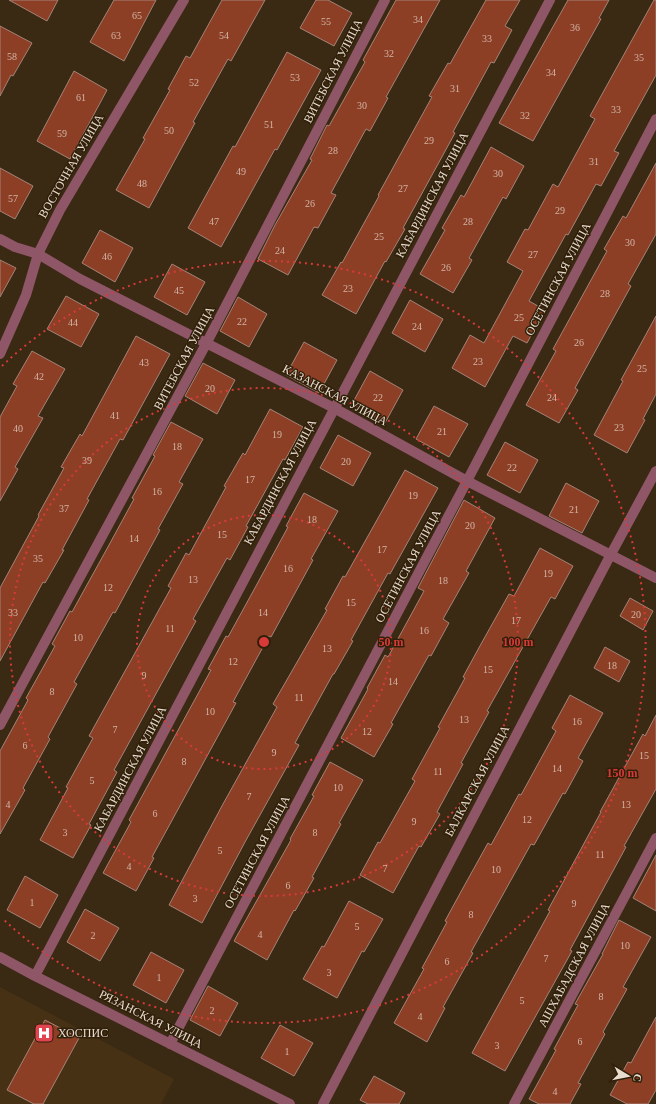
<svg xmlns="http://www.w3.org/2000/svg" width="656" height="1104" font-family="'Times New Roman',serif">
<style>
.built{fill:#473115}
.building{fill:#8d3f26;stroke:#a48378}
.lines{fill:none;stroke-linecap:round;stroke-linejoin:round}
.minor{stroke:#8f5667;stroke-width:10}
.ring{fill:none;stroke:#d83a39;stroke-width:2;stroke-dasharray:2 4}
.labels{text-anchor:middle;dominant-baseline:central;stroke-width:3;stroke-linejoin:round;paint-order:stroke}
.number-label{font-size:10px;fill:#d1b5a5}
.street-label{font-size:12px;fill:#e8dccf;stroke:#301f09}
.poi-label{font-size:12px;fill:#e8dccf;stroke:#301f09;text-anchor:start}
.centre{fill:#d83a39;stroke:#301f09;stroke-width:2}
.ring-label{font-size:12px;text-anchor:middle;font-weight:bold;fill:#d83a39;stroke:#301f09;stroke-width:3;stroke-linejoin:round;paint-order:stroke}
</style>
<rect width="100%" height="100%" fill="#3a2913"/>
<!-- built -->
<path class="built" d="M0,987L174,1079L161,1104H0Z"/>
<!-- building -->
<path class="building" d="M9,0H58L47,21Z
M114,0H156L124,61L90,42Z
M222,0H265L231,61L228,59L193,122L195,123L149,208L116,190L145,139L143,138L170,90L168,89L186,56L190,58Z
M316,0H328L352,13L334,46L300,28Z
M396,0H440L386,97L388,98L370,131L366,129L331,193L336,195L318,228L314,227L288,275L258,259L275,225L312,160L310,159L327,125L329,126L365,62L363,60Z
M486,0H520L505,26L512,30L494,63L491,62L453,132L455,133L403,228L405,229L386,262L385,261L356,314L322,295L341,262L342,263L379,196L378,195L432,97L429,96L448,63L450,64Z
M568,0H609L599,18L601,19L533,141L499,123Z
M654,0H656V75L614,151L619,153L601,186L596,184L568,235L566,234L529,301L545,310L527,343L513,336L485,387L452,368L470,335L484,343L523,271L507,262L525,229L528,230L553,184L558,187L595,119L590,116Z
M0,26L32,43L13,76L11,75L0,96Z
M287,52L321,70L277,150L275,149L221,247L188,228L233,146L235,147Z
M74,71L107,90L70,159L37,141Z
M491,147L524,166L506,199L503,197L469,258L472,260L453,293L420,274L445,230L442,228L461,195L464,197Z
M656,163V234L628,284L631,286L575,388L578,390L559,423L526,405L556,351L553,349L607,251L604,249L623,216L626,218Z
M0,168L33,186L15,219L0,211Z
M100,230L133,248L115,282L82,263Z
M0,260L16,268L0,297Z
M172,264L205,282L187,315L154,297Z
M66,296L99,314L81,347L47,329Z
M238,297L267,314L249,347L220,331Z
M410,300L443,319L425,352L392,333Z
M656,316V394L643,419L645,420L627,453L594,435L623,381L621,380Z
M136,336L170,354L123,440L120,439L87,499L89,500L62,550H64L45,583L43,582L0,661V588L39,516L38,515L64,468L61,467L80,434L82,436Z
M304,342L337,360L319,393L286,375Z
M32,351L65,369L38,416L43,418L15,467L18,469L0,501V417L17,386L13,384Z
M203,363L235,380L217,414L185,396Z
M370,371L403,390L385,423L352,404Z
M434,406L468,424L449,457L416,439Z
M270,409L303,427L285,460L283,459L246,526L248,527L230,560L227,558L193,619L196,621L114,770L117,772L89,824L91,825L73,858L40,840L68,788L66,787L93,738L89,736L171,588L168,586L186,553L189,555L226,487L224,486L243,453L245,455Z
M171,422L203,439L179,482L183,484L158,529L160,530L115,613L113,612L74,682L77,684L48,737L50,739L23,788L25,790L0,834V751L28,700L26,698L55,646L52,644L70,611L72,612L109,545L134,499L132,498L155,456L153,455Z
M338,435L371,453L353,486L320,468Z
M505,442L538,460L520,493L487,475Z
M405,470L438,488L390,574L388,573L351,640L353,641L334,674H333L295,743L299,745L245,842L202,923L169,905L223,804L277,707L273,704L327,610L325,609L343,576L345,577Z
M566,483L599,501L582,533L549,516Z
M304,493L338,511L311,559L313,560L271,637L269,636L233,702L236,703L152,857L154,858L136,891L103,873L131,822L129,820L211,670L208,669L226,636L228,637L256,586L288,527L286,526Z
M464,500L495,518L466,571L469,573L443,619L449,623L431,656L429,655L391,723L393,724L374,757L341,738L368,689L367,688L385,655L388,657L424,591L418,588Z
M540,548L573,566L555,599L551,597L487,711L489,712L461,763L463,764L437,812L440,814L421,847L419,846L393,893L360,875L378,842L380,843L415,781L412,779L440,728L438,727L465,678L463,677L481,644L509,594L514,596Z
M630,598L653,611L643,630L620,616Z
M605,647L630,661L619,682L594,668Z
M570,695L603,713L578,758L583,761L565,794L563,793L534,845L531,844L471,952L473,953L443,1007L445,1008L427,1042L394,1023L424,969L422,968L447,922L445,921L463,888L488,843L491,845L519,794L521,795L556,731L552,728Z
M656,715V789L624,846L626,847L570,950L572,951L505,1071L472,1053L550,911L548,910L601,812H600L643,734L645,736Z
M330,762L363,780L339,823L341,824L312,877L314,878L295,911L294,910L267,960L234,941L291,840L290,839L314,796L312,795Z
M656,855V911L633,898Z
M25,876L58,895L40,928L7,910Z
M349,901L383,919L364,952L362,951L337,998L303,979L322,946L324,947Z
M85,909L119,928L100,961L67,942Z
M619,920L651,937L623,987L627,989L603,1032L605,1034L578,1083L581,1084L570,1104H539L529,1099L556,1050L554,1049L578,1005L575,1004L603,954H602Z
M151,952L184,970L166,1003L133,985Z
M208,986L238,1003L220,1036L190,1020Z
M656,1017V1090L648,1104H627L610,1095L628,1062L631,1063Z
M45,1020L79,1038L43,1104H34L7,1090Z
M280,1025L313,1043L294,1076L261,1058Z
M374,1076L405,1093L399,1104H368L360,1100Z"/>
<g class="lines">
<!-- minor -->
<path class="minor" d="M0,239L15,247L38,254L80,279L334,408L467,481L656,578
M0,354L26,295L38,254L60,210L184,0
M0,725L206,344L385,0
M0,957L35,976L290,1104
M35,976L550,0
M170,1044L467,481L656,119
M323,1104L610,556L656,471
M514,1104L656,838"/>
</g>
<!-- distance rings -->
<g class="ring">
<circle cx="264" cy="642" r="127"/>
<circle cx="264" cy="642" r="254"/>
<path d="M2 366A381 381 0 1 1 2 918"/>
</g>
<!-- icons -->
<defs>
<g id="hospital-square" transform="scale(1)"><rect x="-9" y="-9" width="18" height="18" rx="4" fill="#e0444e" stroke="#301f09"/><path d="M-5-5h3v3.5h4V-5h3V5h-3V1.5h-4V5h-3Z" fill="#fff"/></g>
</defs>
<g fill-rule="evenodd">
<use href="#hospital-square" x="44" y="1033"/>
</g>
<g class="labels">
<!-- number labels -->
<g class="number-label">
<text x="137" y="15">65</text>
<text x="418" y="19">34</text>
<text x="326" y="21">55</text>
<text x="575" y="27">36</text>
<text x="116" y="35">63</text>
<text x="224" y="35">54</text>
<text x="487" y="38">33</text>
<text x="389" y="53">32</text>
<text x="12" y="56">58</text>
<text x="639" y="57">35</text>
<text x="551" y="72">34</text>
<text x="295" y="77">53</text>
<text x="194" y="82">52</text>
<text x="455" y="88">31</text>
<text x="81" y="97">61</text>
<text x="362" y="105">30</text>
<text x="616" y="109">33</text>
<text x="525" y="115">32</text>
<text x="269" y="124">51</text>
<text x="169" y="130">50</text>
<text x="62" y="133">59</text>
<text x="429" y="140">29</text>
<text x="333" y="150">28</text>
<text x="594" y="161">31</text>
<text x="241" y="171">49</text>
<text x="498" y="173">30</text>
<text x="142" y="183">48</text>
<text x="403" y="188">27</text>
<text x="13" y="198">57</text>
<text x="310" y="203">26</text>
<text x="560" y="210">29</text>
<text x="214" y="221">47</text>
<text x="468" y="221">28</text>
<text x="379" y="236">25</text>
<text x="630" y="242">30</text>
<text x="280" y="250">24</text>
<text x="533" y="254">27</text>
<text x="107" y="256">46</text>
<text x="446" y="267">26</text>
<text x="348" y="288">23</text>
<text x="179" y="290">45</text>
<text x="605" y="293">28</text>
<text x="519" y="317">25</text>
<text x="242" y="321">22</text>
<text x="73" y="322">44</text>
<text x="417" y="326">24</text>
<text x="579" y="342">26</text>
<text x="478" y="361">23</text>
<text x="144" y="362">43</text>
<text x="642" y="368">25</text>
<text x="39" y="376">42</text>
<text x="210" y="388">20</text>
<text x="378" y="397">22</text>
<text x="552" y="397">24</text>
<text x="115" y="415">41</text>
<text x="619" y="427">23</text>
<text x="18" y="428">40</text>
<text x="442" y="431">21</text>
<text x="277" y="434">19</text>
<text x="177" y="446">18</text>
<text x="87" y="460">39</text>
<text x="346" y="461">20</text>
<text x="512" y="467">22</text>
<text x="250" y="479">17</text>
<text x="157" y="491">16</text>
<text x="413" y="495">19</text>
<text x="64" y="508">37</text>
<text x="574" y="509">21</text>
<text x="312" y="519">18</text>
<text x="470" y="525">20</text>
<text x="222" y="534">15</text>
<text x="134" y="538">14</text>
<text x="382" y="549">17</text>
<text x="38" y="558">35</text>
<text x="288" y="568">16</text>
<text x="548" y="573">19</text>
<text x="193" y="579">13</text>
<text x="443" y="580">18</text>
<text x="108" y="587">12</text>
<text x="351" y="602">15</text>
<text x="13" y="612">33</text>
<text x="263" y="612">14</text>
<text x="636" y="614">20</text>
<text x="516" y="620">17</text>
<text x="170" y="628">11</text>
<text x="424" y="630">16</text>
<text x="78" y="637">10</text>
<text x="327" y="648">13</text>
<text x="233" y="661">12</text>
<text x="612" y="665">18</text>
<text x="488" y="669">15</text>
<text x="144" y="675">9</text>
<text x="393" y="681">14</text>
<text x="52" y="691">8</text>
<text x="299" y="697">11</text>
<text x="210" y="711">10</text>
<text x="464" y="719">13</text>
<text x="577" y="721">16</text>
<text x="115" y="729">7</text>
<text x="367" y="731">12</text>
<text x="25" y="745">6</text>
<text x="274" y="752">9</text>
<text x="644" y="755">15</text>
<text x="184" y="761">8</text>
<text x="557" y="768">14</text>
<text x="438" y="771">11</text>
<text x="92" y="780">5</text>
<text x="338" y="787">10</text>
<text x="249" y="796">7</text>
<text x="8" y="804">4</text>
<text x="626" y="804">13</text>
<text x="155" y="813">6</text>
<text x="527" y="819">12</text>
<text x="414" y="821">9</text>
<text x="65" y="832">3</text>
<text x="315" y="832">8</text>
<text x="220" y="850">5</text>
<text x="600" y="854">11</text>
<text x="129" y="866">4</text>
<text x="385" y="868">7</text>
<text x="496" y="869">10</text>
<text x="288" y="885">6</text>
<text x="195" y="898">3</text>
<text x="32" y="902">1</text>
<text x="574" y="903">9</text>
<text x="471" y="914">8</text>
<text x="357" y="926">5</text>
<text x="260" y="934">4</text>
<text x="93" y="935">2</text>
<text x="625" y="945">10</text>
<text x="546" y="958">7</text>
<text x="447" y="961">6</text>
<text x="329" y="972">3</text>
<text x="159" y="977">1</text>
<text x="601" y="996">8</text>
<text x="522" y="1000">5</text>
<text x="212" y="1010">2</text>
<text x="420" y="1016">4</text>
<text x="580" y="1041">6</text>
<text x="497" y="1045">3</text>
<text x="287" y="1051">1</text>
<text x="555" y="1091">4</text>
</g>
<!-- street labels -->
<g class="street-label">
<text transform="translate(333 71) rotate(-63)">ВИТЕБСКАЯ УЛИЦА</text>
<text transform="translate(71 166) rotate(-60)">ВОСТОЧНАЯ УЛИЦА</text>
<text transform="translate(432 195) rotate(-62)">КАБАРДИНСКАЯ УЛИЦА</text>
<text transform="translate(558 279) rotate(-62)">ОСЕТИНСКАЯ УЛИЦА</text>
<text transform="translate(184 358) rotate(-62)">ВИТЕБСКАЯ УЛИЦА</text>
<text transform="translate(335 395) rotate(28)">КАЗАНСКАЯ УЛИЦА</text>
<text transform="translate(280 482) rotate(-62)">КАБАРДИНСКАЯ УЛИЦА</text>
<text transform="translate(408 566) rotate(-62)">ОСЕТИНСКАЯ УЛИЦА</text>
<text transform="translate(130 769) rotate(-62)">КАБАРДИНСКАЯ УЛИЦА</text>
<text transform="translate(477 781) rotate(-62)">БАЛКАРСКАЯ УЛИЦА</text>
<text transform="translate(257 852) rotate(-62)">ОСЕТИНСКАЯ УЛИЦА</text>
<text transform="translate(574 965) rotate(-62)">АШХАБАДСКАЯ УЛИЦА</text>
<text transform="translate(151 1019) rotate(27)">РЯЗАНСКАЯ УЛИЦА</text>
</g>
<!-- poi labels -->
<g class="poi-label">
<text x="58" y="1033">ХОСПИС</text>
</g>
</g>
<circle cx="264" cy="642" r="6" class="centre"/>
<g class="ring-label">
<text x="391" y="646">50 m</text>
<text x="518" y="646">100 m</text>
<text x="622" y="777">150 m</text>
</g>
<!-- north arrow -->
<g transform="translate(628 1076) rotate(100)" stroke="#301f09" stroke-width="3" paint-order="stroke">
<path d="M0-3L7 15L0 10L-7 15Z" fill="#e8dccf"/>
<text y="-6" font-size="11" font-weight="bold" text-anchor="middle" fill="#e8dccf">С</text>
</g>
</svg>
